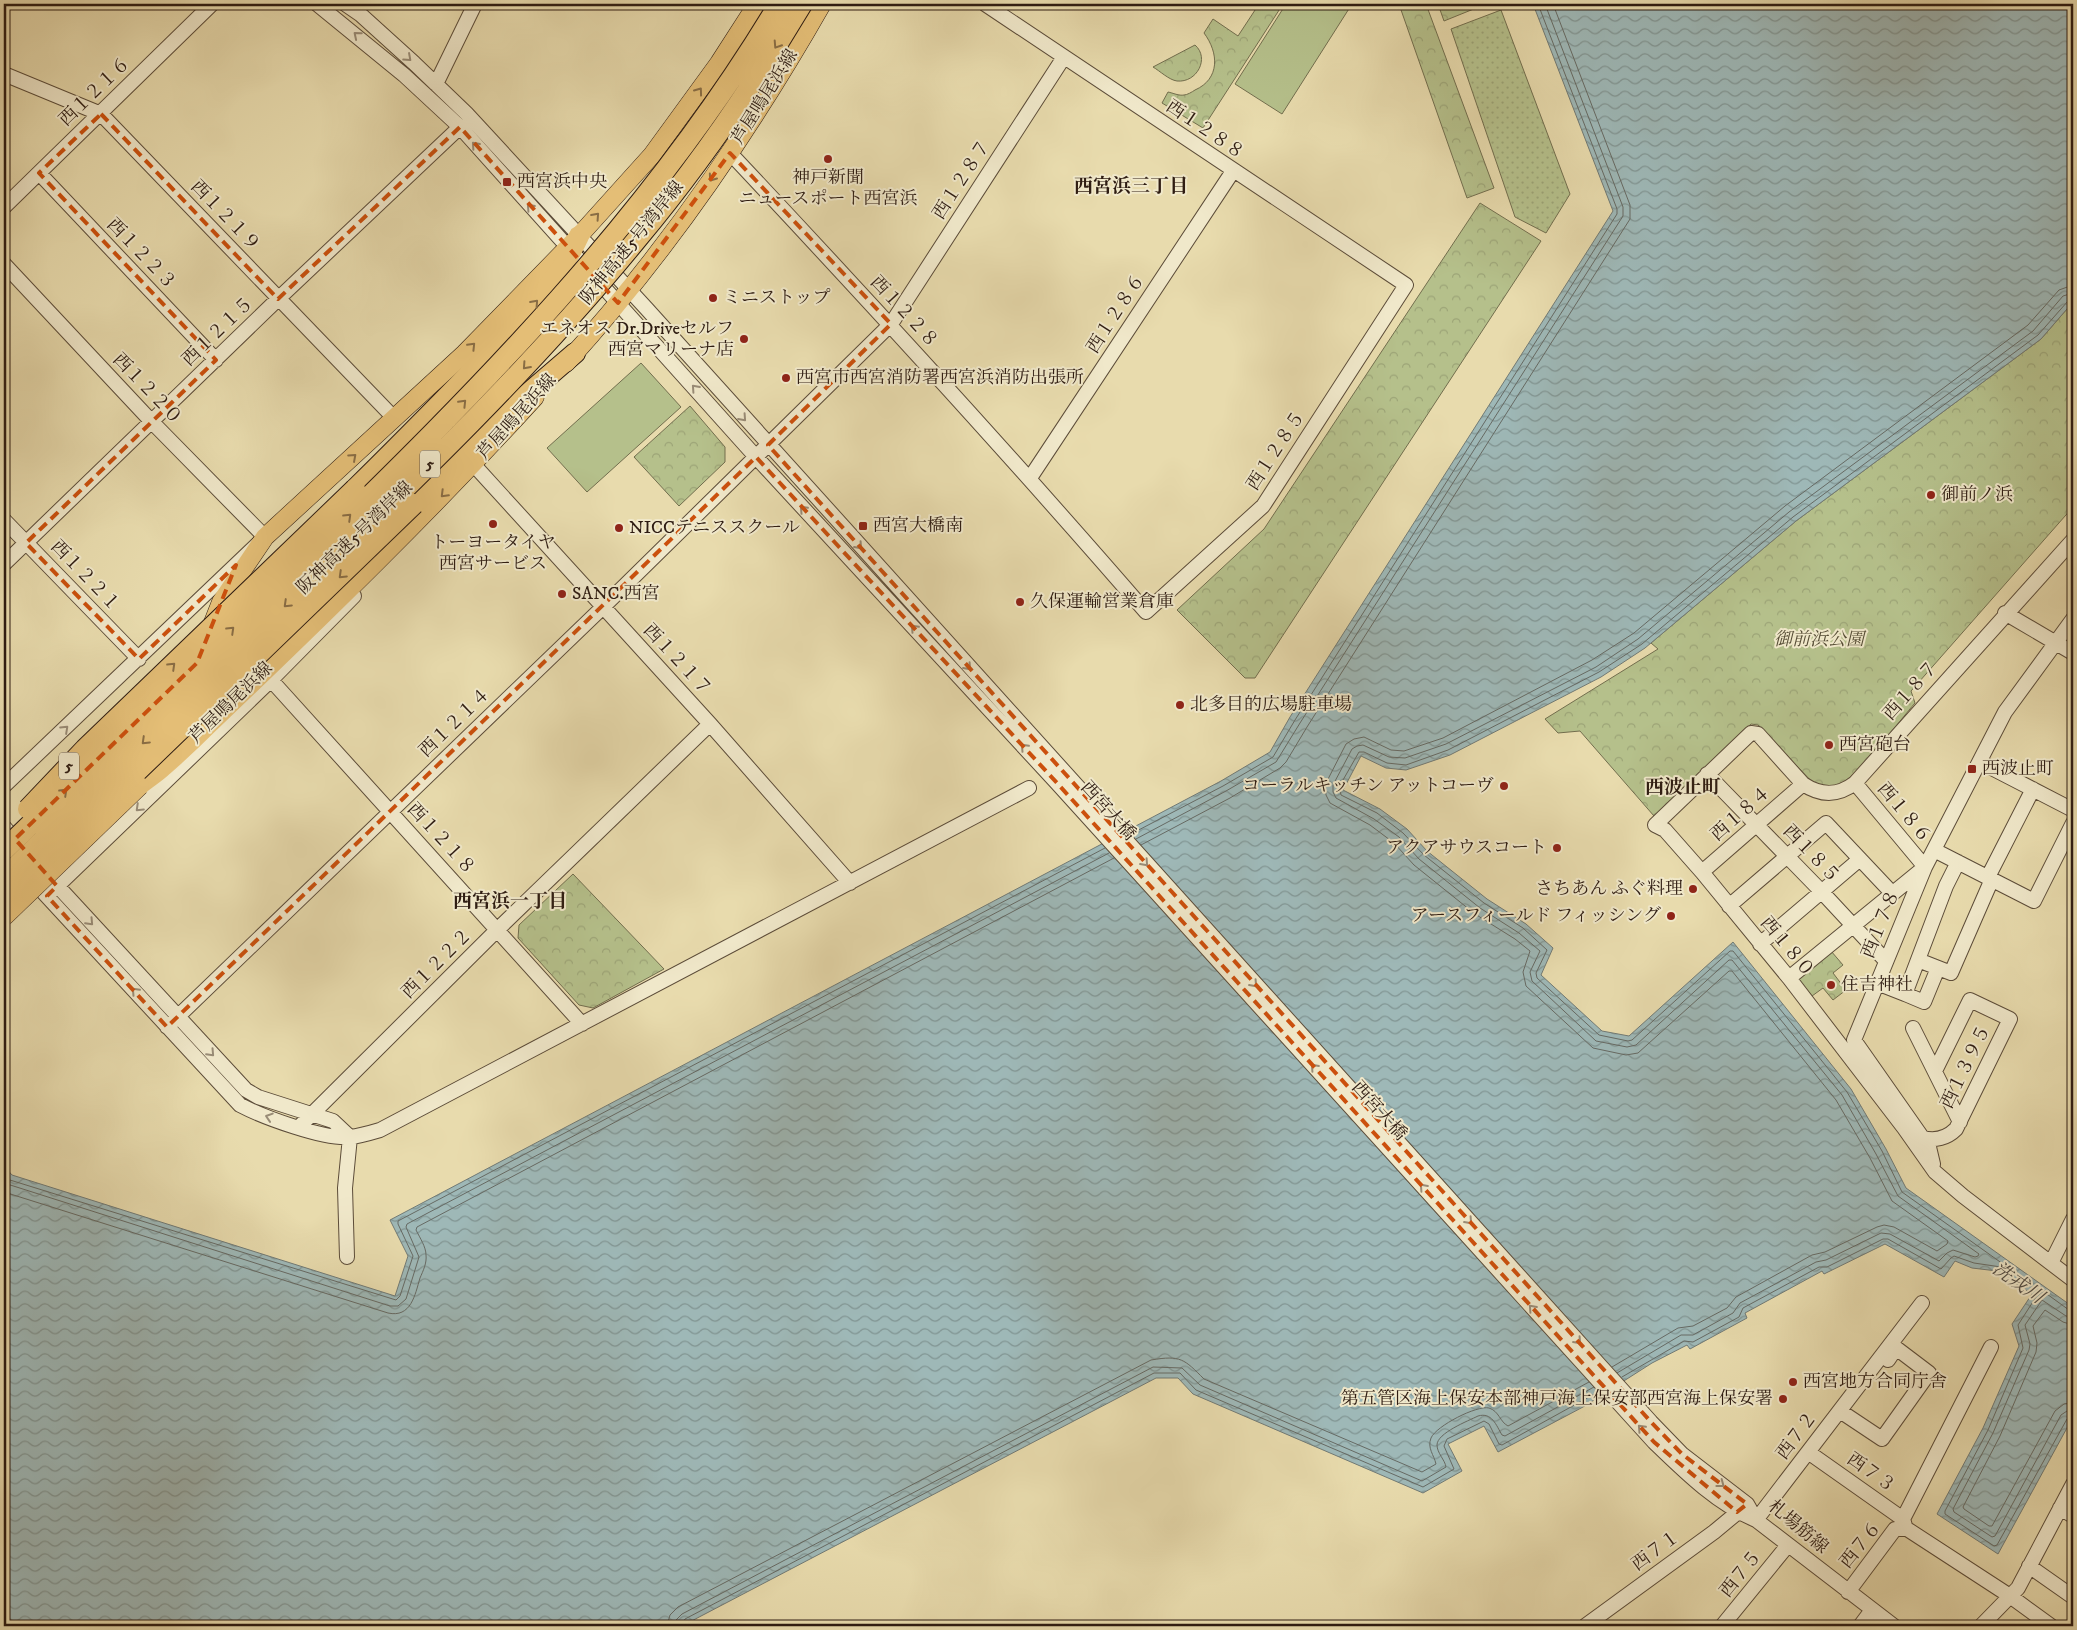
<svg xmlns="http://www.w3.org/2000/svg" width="2077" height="1630" font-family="'IM FELL DW Pica','Noto Serif JP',serif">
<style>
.grass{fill:url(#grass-dots);stroke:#726e4e}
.forest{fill:url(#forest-crowns);stroke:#726e4e}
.pitch{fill:#b5c08b;stroke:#726e4e}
.water{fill:url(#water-waves);stroke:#717a75}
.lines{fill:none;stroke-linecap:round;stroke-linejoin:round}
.shore{stroke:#666a64;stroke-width:1}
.minor-casing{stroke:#5c4c39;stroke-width:16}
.major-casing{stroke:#2e1c12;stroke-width:19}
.highway-casing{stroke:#2e1c12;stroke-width:22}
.minor{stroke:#f0e8ca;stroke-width:14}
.major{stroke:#e4be76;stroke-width:18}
.highway{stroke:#e4be76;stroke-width:20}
.major-bridge-casing{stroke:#2e1c12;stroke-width:19;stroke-linecap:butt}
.highway-bridge-casing{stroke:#2e1c12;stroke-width:22;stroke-linecap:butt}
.major-bridge{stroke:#e4be76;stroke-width:18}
.highway-bridge{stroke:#e4be76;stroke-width:20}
.oneway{stroke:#998c77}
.oneway2{stroke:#896d44}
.marked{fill:none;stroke:#cc500d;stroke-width:4;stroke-dasharray:10 6;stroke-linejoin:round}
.poi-dot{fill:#8f2418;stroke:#f0e8ca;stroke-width:2}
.labels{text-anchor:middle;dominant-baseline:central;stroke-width:4;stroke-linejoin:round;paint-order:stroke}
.shield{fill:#f0e8ca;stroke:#685949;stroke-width:1}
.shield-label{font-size:16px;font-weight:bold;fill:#2e1c12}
.street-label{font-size:18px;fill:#2e1c12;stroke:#f0e8ca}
.poi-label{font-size:18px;fill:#2e1c12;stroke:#f0e8ca;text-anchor:start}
.park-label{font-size:18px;font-style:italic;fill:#564d36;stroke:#f0e8ca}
.neighbourhood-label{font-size:19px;font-weight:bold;fill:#2e1c12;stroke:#f0e8ca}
.water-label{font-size:19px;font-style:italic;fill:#504b44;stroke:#f0e8ca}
</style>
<defs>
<pattern id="grass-dots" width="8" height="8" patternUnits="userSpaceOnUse" patternTransform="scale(1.25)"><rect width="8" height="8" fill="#b5c08b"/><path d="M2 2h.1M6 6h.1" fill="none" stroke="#9ca477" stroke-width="1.8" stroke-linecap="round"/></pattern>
<pattern id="forest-crowns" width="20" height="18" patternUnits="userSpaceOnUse" patternTransform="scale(1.25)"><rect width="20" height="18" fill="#b5c08b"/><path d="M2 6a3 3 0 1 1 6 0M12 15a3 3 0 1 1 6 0" fill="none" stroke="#9ca477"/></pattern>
<pattern id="water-waves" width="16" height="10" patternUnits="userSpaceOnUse" patternTransform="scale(1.25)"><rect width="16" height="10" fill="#9eb8b7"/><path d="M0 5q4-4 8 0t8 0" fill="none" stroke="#819593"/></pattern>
</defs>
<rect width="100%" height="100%" fill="#e8dbad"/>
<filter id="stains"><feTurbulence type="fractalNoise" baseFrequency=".004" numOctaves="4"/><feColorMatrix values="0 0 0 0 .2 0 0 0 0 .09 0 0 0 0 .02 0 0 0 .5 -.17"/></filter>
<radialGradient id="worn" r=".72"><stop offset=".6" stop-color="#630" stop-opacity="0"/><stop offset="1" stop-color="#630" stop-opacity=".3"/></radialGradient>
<!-- grass -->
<path class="grass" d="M1501,10L1570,194L1546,233L1515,217L1451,29Z"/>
<!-- forest -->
<path class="forest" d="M1259,4H1283L1203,128L1162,103L1168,92C1173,93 1179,96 1184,95C1187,95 1192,92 1195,90C1220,79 1219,53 1204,33L1213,19L1238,36Z
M1395,4H1426L1494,188L1467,198L1400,7Z
M1438,4H1486L1444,21Z
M1195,45C1210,58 1197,83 1177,81C1169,80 1160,71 1153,67Z
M1480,203L1541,241L1255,678H1245L1177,610L1264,529Z
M2073,302V507L1911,691L1915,703C1901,719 1855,780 1838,785C1830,787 1822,786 1814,784L1758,725L1751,724L1654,816L1580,731L1558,733L1545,719L1658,649L1651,643L1796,521L2041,339Z
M690,406L725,447V462L679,506L634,457Z
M573,874L664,969L593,1008L579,1005L518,938L519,925Z
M1831,951L1843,965L1833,973L1846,990L1833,1000L1823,988L1812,996L1797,978Z"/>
<!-- pitch -->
<path class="pitch" d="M1286,4H1352L1282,114L1235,84Z
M641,363L681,407L587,492L547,448Z"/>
<!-- water -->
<path class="water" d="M1533,4H2073V302L2041,339L1796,521L1645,648L1601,677L1450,755L1406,770L1386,768L1361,756L1343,790L1380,809L1407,829L1427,851L1487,899L1526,924L1553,948L1541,975L1602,1031L1629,1036L1733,942L1851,1089L1886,1149L1906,1188L2073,1307V1417L1998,1554L1937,1514L1983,1428L2019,1346L2012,1324L2032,1294L1997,1271L1972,1268L1955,1261L1944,1277L1885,1244L1824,1274L1822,1271L1745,1313L1747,1318L1690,1349L1687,1345L1652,1363L1583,1407L1498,1452L1484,1426L1448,1444L1462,1471L1423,1493L1193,1394L1178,1378H1156L682,1626H4V1166L12,1175L395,1296L408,1256L390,1220L1221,781L1270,752L1290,717L1613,211Z"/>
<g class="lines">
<!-- shore -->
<path class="shore" d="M1131,834L1223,786L1273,757L1295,720L1617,214V209L1538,4
M1136,839L1226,791L1276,762L1300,723L1623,216V207L1545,4
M1141,845L1230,798L1280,768L1286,762L1307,727L1630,219V205L1553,4
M4,1174L10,1180L396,1300L400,1296L413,1256L398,1224V1221L1105,848
M4,1183L390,1306H398L406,1299L419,1257L406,1227L407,1224L1109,853
M4,1192L388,1313C411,1318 415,1295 420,1278C423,1271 427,1263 426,1255C426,1247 420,1238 416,1230L417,1227L1114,858
M2073,1311L2069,1310L2040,1289L2037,1290L2036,1297L2018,1325L2023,1348L1988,1430L1945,1511V1514L1994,1546L1997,1545L2067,1419L2073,1416
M2073,1317L2066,1316L2042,1300L2025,1325L2030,1344L2029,1350L1993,1433L1953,1509L1954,1512L1992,1537L1995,1536L2061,1415L2067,1411L2073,1409
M2073,1325L2063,1322L2045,1310L2033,1326L2037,1343L2036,1352L2000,1436L1963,1507L1964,1509L1989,1526H1992L2055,1411L2064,1404L2073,1402
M1612,1367L1678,1328L1693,1326L1727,1308L1736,1297L1812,1255L1825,1252L1877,1227L1884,1225L1894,1227L1937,1251L1947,1244L1948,1241L1892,1201L1870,1158L1836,1100L1732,971H1729L1638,1053L1626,1055L1593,1048L1526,986L1523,972L1530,951L1515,939L1475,914L1414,865L1394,843L1370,825L1330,803L1326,795L1325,785L1346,744L1354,739L1364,737L1391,750L1404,751L1443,738L1592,660L1634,633L1785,506L2028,325L2059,290L2073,285
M1617,1373L1681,1335H1693L1733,1313L1740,1303L1816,1262L1826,1260L1881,1233L1890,1234L1939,1261L1947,1253L1953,1250L1975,1257L1978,1256L1979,1254L1898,1196L1876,1154L1842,1095L1732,960H1729L1636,1045L1627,1047L1596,1041L1532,981L1530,972L1540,951L1519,933L1480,908L1419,859L1399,837L1374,819L1336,798L1333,792V785L1352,749L1357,746L1363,745L1389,757L1405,758L1446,744L1596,667L1638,639L1789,512L2033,331L2063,296L2073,293
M1622,1377L1684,1341L1693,1342L1739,1317L1743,1308L1819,1267H1827L1883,1239H1888L1941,1269L1951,1258L1954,1256L1974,1263L2001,1267L2003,1264L1902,1192L1882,1151L1847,1092L1733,951H1730L1632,1040L1628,1041L1599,1035L1537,978L1536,973L1547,950L1523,928L1484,903L1424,855L1403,833L1377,813L1341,795L1339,787L1359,752H1364L1387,763L1406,765L1448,750L1599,672L1642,644L1793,517L2038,335L2068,301L2073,299
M667,1626L670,1615L678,1607L1151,1360C1181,1355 1184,1359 1204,1379L1422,1472L1436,1464C1434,1455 1427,1448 1431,1438C1436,1426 1477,1405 1489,1408C1499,1411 1500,1422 1508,1426L1589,1382
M675,1626L676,1620L682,1614L1153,1367L1182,1368L1200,1385L1422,1481L1446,1467C1445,1460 1437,1453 1437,1445C1437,1433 1468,1421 1478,1416C1492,1412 1496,1425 1502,1435L1505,1436L1594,1387
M681,1626L685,1619L1154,1373H1180L1196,1390L1423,1487L1454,1469L1444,1446L1447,1439L1484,1421L1489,1424L1499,1444L1502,1445L1598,1392"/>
<!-- minor casing -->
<g class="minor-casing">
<path id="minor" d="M317,4L404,75L460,127L756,457L1057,783L1654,1442C1684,1471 1717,1504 1756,1520
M345,4L361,15L414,63L466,113L646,308L1651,1422L1682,1454L1747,1504L1756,1520L1894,1626
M4,74L101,114L395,419
M436,84L475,4
M730,153C872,304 1011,456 1146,612L1263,506L1406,285L985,4
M39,173L216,360
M4,207L212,4
M4,264L152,422L265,537L4,786
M474,465L710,724L850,883
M1030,478L1233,171
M4,520L139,659
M2073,540L1855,783C1838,796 1821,796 1803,784L1758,734L1751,733L1655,825L1665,830L1702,872L1789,978L1904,1128L1935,1172L1963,1196L2073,1280
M4,564L278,299L460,127
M2005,613L2073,653
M271,680L582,1024
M1980,762L2073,810
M1707,774L1821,891L1886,961
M4,827L21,846
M1934,850L2034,901L2073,823
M1702,872L1803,784
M1988,877L2033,789
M31,879L240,1105C263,1117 325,1140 350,1137C360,1136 370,1133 380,1130L1029,788
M52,880L246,1090L258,1097L333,1121L350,1137
M47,896L271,680L354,596
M1729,906L1826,823L1892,893
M1760,944L1860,859
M1918,960L1951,973L1992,879
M1789,978L1925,867L1855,783
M1877,983L1905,994L1946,886L1958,862
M1905,994L1924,1002L1938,968
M167,1027L603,607L891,324L1064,57
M1913,1028L1960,1122
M299,1127L498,929L710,724
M1923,1138C1935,1141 1947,1138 1956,1129L2010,1019L1970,1000L1935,1071
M1933,1164L1929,1147L1854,1040L1925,867L2005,712L2073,619
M347,1257L345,1188L350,1137
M2051,1263L2073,1219
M1840,1411L1882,1439L1929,1373L1896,1348L1888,1360
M1808,1452L1903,1519L1905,1526
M2060,1508L2073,1516
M1903,1519L1991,1347
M1756,1520L1922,1303
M1907,1529L2010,1596L2051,1626
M2029,1566L2073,1597
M1848,1592L1895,1529H1907
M1585,1626L1714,1532L1743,1508
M1722,1626L1788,1545
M1860,1626L1872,1610
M1981,1626L2018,1588L2073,1484"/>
</g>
<!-- major casing -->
<g class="major-casing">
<path id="major" d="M566,363C665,254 749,132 822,4
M212,625L221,602L265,537L465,353L579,236L652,155L719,63L757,4
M140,786C148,779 157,774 164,767C180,753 196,738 211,723C322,617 432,510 535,397"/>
</g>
<!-- highway casing -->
<g class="highway-casing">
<path id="highway" d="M355,489C397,448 438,406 479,364C516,325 556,286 579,236
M414,504L455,466L502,416L575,353"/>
</g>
<!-- minor -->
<use href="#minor" class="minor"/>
<!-- major -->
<use href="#major" class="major"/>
<!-- highway -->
<use href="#highway" class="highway"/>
<!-- major-bridge casing -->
<g class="major-bridge-casing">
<path id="major-bridge" d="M4,917L140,786"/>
</g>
<!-- highway-bridge casing -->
<g class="highway-bridge-casing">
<path id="highway-bridge" d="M28,809L85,749L355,489
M4,850C104,754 203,657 303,561C479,391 652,216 779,4
M4,878C104,781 204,684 304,587C420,475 536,363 638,238C699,165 753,86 802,4
M4,895L124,784L414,504"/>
</g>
<!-- major-bridge -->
<use href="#major-bridge" class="major-bridge"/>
<!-- highway-bridge -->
<use href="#highway-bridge" class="highway-bridge"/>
</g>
<!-- one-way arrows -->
<defs><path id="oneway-chevron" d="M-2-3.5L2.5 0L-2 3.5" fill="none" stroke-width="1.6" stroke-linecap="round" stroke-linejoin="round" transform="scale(1.25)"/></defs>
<g class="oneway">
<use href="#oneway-chevron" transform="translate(357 35) rotate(-140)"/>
<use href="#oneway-chevron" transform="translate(408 58) rotate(42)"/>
<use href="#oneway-chevron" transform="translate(475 145) rotate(-131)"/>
<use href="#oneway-chevron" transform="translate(530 207) rotate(-132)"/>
<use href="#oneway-chevron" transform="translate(695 388) rotate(-132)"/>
<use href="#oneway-chevron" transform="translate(743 418) rotate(48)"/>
<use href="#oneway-chevron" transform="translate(803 509) rotate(-133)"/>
<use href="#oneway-chevron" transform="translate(859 546) rotate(48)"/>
<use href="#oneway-chevron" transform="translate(914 628) rotate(-133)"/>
<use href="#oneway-chevron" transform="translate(968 667) rotate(48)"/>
<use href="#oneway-chevron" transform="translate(65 729) rotate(-43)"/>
<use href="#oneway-chevron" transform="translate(1024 747) rotate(-133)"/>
<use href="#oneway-chevron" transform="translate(139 808) rotate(136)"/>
<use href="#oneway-chevron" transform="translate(1145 863) rotate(48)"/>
<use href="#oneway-chevron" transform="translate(90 922) rotate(47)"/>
<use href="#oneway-chevron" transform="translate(1254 984) rotate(48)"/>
<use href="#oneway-chevron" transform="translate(135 991) rotate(-133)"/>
<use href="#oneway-chevron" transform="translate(211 1053) rotate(47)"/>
<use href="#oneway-chevron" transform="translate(1314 1067) rotate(-132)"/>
<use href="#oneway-chevron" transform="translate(269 1117) rotate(-162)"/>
<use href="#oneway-chevron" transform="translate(1423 1187) rotate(-132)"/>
<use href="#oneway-chevron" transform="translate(1469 1221) rotate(48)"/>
<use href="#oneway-chevron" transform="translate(1532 1308) rotate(-132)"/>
<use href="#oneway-chevron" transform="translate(1578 1341) rotate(48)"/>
<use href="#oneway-chevron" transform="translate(1641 1428) rotate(-133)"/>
<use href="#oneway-chevron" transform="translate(1721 1484) rotate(37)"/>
</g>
<g class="oneway2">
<use href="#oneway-chevron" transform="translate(777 45) rotate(123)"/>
<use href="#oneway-chevron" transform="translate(699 91) rotate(-54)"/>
<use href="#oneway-chevron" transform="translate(712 178) rotate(125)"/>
<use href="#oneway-chevron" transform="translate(596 216) rotate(-48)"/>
<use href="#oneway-chevron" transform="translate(535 303) rotate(-48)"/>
<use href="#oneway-chevron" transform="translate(472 346) rotate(-46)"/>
<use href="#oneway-chevron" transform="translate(526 366) rotate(132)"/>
<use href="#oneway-chevron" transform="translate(463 403) rotate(-46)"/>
<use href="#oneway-chevron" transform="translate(353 457) rotate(-42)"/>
<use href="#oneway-chevron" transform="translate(444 494) rotate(135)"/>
<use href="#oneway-chevron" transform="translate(348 517) rotate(-44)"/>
<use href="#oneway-chevron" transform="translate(342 575) rotate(136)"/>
<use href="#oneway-chevron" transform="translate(287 604) rotate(136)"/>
<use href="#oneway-chevron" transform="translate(231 630) rotate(-44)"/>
<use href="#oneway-chevron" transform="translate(172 666) rotate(-44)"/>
<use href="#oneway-chevron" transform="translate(145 741) rotate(136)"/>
<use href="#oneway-chevron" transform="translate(64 792) rotate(-44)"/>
</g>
<!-- marked area -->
<path class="marked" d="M101,114L278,299L460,127L618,303L730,153L891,324L768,445L1651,1422L1682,1454L1747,1504L1737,1512L1654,1442L1057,783L756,457L167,1027L47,896L57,886L15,839L197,663L236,565L139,659L26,543L216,360L39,173Z"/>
<!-- markers -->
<g class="poi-dot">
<circle cx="828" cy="159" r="5"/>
<rect x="502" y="177" width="10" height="10" rx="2.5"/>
<circle cx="713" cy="298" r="5"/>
<circle cx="744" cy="339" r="5"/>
<circle cx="786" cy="378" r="5"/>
<circle cx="1931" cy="495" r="5"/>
<circle cx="493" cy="524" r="5"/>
<rect x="858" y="521" width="10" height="10" rx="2.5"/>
<circle cx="619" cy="528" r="5"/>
<circle cx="562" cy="594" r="5"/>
<circle cx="1020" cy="602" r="5"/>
<circle cx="1180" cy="705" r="5"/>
<circle cx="1829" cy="745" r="5"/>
<rect x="1967" y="764" width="10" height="10" rx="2.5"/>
<circle cx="1504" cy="786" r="5"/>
<circle cx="1557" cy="848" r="5"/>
<circle cx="1693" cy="889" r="5"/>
<circle cx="1671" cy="916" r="5"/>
<circle cx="1831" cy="985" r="5"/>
<circle cx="1793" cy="1382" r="5"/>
<circle cx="1783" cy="1399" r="5"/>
</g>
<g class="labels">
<!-- shield labels -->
<g class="shield">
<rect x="420" y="450.5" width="20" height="27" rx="4"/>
<rect x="59" y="752.5" width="20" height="27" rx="4"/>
</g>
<g class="shield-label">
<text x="430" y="464">5</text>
<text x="69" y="766">5</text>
</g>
<!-- street labels -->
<g class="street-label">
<text transform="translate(95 92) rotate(-44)">西１２１６</text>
<text transform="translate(765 97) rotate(-58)">芦屋鳴尾浜線</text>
<text transform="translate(1205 130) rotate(34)">西１２８８</text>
<text transform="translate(962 180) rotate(-57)">西１２８７</text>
<text transform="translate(225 216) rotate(46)">西１２１９</text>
<text transform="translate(632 243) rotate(-51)">阪神高速5号湾岸線</text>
<text transform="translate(141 254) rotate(46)">西１２２３</text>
<text transform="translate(904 312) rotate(47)">西１２２８</text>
<text transform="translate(1116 314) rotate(-57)">西１２８６</text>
<text transform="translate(218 332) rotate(-44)">西１２１５</text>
<text transform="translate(147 389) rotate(46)">西１２２０</text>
<text transform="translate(517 417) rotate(-48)">芦屋鳴尾浜線</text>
<text transform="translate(1276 451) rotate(-57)">西１２８５</text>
<text transform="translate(355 538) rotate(-44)">阪神高速5号湾岸線</text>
<text transform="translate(85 576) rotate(46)">西１２２１</text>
<text transform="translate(677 660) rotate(47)">西１２１７</text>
<text transform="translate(1911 691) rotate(-48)">西１８７</text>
<text transform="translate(231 703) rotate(-44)">芦屋鳴尾浜線</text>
<text transform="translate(455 723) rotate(-44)">西１２１４</text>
<text transform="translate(1108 811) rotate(48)">西宮大橋</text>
<text transform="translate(1904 813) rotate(50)">西１８６</text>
<text transform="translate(1741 814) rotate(-41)">西１８４</text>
<text transform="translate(441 839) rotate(47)">西１２１８</text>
<text transform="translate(1811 854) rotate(46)">西１８５</text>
<text transform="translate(1881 924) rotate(-68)">西１７８</text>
<text transform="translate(1787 947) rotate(50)">西１８０</text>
<text transform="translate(437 964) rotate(-45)">西１２２２</text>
<text transform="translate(1966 1067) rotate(-64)">西１３９５</text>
<text transform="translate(1379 1111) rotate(48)">西宮大橋</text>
<text transform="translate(1797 1436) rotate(-53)">西７２</text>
<text transform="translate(1871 1473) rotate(35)">西７３</text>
<text transform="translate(1798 1527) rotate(40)">札場筋線</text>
<text transform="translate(1861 1545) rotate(-51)">西７６</text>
<text transform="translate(1656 1551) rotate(-36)">西７１</text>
<text transform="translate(1741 1574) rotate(-51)">西７５</text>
</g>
<!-- poi labels -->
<g class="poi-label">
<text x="828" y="178" text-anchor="middle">神戸新聞<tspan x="828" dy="21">ニュースポート西宮浜</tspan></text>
<text x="517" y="182">西宮浜中央</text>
<text x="723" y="298">ミニストップ</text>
<text x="734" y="329" text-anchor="end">エネオス Dr.Driveセルフ<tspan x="734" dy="21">西宮マリーナ店</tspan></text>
<text x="796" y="378">西宮市西宮消防署西宮浜消防出張所</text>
<text x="1941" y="495">御前ノ浜</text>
<text x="873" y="526">西宮大橋南</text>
<text x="629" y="528">NICCテニススクール</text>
<text x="493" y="543" text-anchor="middle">トーヨータイヤ<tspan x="493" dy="21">西宮サービス</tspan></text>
<text x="572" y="594">SANC.西宮</text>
<text x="1030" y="602">久保運輸営業倉庫</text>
<text x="1190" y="705">北多目的広場駐車場</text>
<text x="1839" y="745">西宮砲台</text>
<text x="1982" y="769">西波止町</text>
<text x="1494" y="786" text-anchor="end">コーラルキッチン アットコーヴ</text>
<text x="1547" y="848" text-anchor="end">アクアサウスコート</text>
<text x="1683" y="889" text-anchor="end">さちあん ふぐ料理</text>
<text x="1661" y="916" text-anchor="end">アースフィールド フィッシング</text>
<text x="1841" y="985">住吉神社</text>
<text x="1803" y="1382">西宮地方合同庁舎</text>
<text x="1773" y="1399" text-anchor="end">第五管区海上保安本部神戸海上保安部西宮海上保安署</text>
</g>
<!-- park labels -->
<g class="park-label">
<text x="1819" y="640">御前浜公園</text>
</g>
<!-- neighbourhood labels -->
<g class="neighbourhood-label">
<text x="1131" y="186">西宮浜三丁目</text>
<text x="1683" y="787">西波止町</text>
<text x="510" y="901">西宮浜一丁目</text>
</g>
<!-- water labels -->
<g class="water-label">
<text transform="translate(2018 1283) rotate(35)">洗戎川</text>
</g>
</g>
<!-- margin -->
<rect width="2077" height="1630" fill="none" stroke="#e8dbad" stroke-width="20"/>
<rect x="5" y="5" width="2067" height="1620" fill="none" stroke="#2e1c12" stroke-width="2.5"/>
<rect x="10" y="10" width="2057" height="1610" fill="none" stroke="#2e1c12"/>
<rect width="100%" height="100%" filter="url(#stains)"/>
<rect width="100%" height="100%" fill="url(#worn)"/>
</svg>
